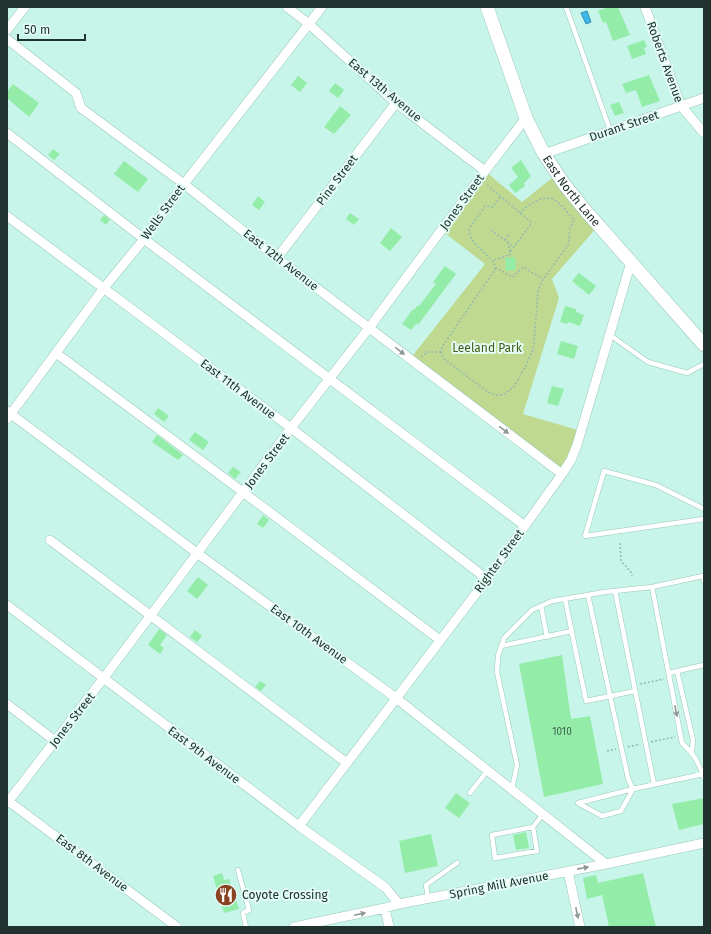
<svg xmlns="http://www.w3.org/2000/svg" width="711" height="934" font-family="'Fira Sans',sans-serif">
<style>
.green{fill:#bfda90}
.water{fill:#3db7ea;stroke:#358fb2}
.building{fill:#93eda9}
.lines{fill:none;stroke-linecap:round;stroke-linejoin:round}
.lane-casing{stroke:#9bc7bb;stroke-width:5.5}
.street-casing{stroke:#9bc7bb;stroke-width:10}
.secondary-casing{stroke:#9bc7bb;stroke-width:14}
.path{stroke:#94bab0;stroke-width:1.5;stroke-dasharray:2 2;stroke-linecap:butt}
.lane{stroke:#fff;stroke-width:4.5}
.street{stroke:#fff;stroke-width:9}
.secondary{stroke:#fff;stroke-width:13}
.oneway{fill:#909997}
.labels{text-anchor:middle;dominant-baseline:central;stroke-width:4;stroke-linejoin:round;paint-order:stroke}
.number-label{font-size:10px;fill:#3e624e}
.street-label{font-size:12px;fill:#21332f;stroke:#e3fdf6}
.park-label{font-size:12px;fill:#485c19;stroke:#e3fdf6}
.poi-label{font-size:12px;fill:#21332f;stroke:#e3fdf6;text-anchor:start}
</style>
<rect width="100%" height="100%" fill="#c7f5e9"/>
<!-- green -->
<path class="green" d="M485,171L522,202L557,174L598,226L552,279L559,298L523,414L581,431L562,474L410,359L485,264L441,230Z"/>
<!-- water -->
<path class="water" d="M587,11L591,22L586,24L581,13Z"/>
<!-- building -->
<path class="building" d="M608,7H618L630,35L613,41L606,22L603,23L598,11Z
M644,40L647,47L644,48L646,54L632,59L627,46Z
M649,75L660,101L642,107L636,90L626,93L622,84Z
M298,76L307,83L300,92L291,85Z
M335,83L344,90L338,98L329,91Z
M13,84L39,103L29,117L7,98V92Z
M619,102L624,113L615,116L610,105Z
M340,106L351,115L334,134L324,127Z
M53,149L60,154L54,160L48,155Z
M521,160L531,176L524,183L525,186L515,193L509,185L518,177L511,168Z
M124,161L148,179L138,192L114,174Z
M258,196L265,202L259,210L252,205Z
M350,213L359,219L354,225L346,219Z
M104,215L110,220L106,225L100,220Z
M391,228L402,237L390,251L380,243Z
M515,257L516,270L506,271L505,258Z
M445,266L456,274L418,325L417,323L411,330L402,324L413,309L414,310L418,305L419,306L436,284L433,282Z
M579,273L596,286L589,295L572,281Z
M565,306L576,309V312L584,315L580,326L568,322L567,324L560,322Z
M561,341L578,346L574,359L557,354Z
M552,386L564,389L558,406L547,403Z
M158,408L169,416L164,422L154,414Z
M195,432L209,442L203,450L189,440Z
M157,435L183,455L178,460L152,442Z
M233,467L241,472L235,479L228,473Z
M263,515L269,520L263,528L257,524Z
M198,577L208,585L197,599L187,591Z
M159,629L167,635L160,645L164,648L160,654L148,645Z
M195,630L202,636L197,642L190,637Z
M562,655L571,719L590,716L603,784L544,797L519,664Z
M260,681L266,685L261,691L255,687Z
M456,793L470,803L459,818L445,808Z
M704,798V824L679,830L672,804Z
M526,832L529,848L516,850L513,835Z
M431,834L438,866L405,873L399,841Z
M222,873L224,880L229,879L239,909L224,913L213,876Z
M643,873L656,927H609L602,895L587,899L583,878L596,875L598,883Z"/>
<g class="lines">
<!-- lane casing -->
<g class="lane-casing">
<path id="lane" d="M566,7L610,130
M610,335L648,362L687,373L704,364
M704,509L656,485L604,471L585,536L704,519
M704,582L703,576L652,587L682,743C694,754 699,763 704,778
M615,591L654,784
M588,595L628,778L633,789L703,774
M565,599L586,701L635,691
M541,606L547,637
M501,646L572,631
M677,671L693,740L692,751
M669,673L704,665
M512,789L517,765L497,672L498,656L504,638L532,610L552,601L605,592L652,587
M633,789L621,811L602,816L578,803Z
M470,793L488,770
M533,827L492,835L495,858L537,851L533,827L543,814
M238,870L249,910L243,913L246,927
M428,898L426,885L457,863"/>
</g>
<!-- street casing -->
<g class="street-casing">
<path id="street" d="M287,7L309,24L396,103L485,171
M645,7L681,106L704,133
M7,30L25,7
M7,39L76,93L81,108L184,184L277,258L562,474
M7,133L144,239L525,526
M544,154L704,98
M7,216L291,428L487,579
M277,258L396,103
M56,353L243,492L440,640
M7,411L197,553L396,698L606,864
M7,419L104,288L144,239L184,184L322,7
M50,540L347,763
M7,605L299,826L375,880L386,888L399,904
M7,704L55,741
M7,800L177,927
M7,803L103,679L291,428L369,328L485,171L526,118
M299,826L487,579L562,474L571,460L577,445L631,262
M568,871L580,927
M385,908L389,927
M294,927L385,908L399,904L606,864L704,843"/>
</g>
<!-- secondary casing -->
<g class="secondary-casing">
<g id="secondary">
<path id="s1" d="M487,7L526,118L544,154L564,184L585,210L704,345"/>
</g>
</g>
<!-- path -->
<path class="path" d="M487,185L531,222V224L510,252V255C504,256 500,259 493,260
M500,197L493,207L485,206L469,229C470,248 491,252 496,268L513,277L523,267L543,279
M491,230L514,247
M505,240L509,234
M508,242L510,252
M496,268L442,347C441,352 441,355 444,359L488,392L495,395H503L514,387L525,367L533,350L534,343L538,291L542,281L568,245L570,229L574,220C568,214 563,206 556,201C545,193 528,204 520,213
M421,357L427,352H441
M620,543L621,561L631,572L632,576
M640,684L664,679
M651,742L675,737
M628,747L640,744
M607,751L616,749"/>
<!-- lane -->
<use href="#lane" class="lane"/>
<!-- street -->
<use href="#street" class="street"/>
<!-- secondary -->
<use href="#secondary" class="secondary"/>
</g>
<!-- one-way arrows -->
<defs><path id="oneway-solid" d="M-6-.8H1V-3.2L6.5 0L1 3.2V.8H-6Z"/></defs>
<g class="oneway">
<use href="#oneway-solid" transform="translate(400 351) rotate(38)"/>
<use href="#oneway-solid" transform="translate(504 430) rotate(37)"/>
<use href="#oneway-solid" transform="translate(676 711) rotate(79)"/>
<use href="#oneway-solid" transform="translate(583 868) rotate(-11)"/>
<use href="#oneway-solid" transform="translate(577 913) rotate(78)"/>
<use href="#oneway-solid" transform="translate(360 914) rotate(-12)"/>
</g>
<!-- icons -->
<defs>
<g id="restaurant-disc" transform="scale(1.15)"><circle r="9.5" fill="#8a4320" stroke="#e3fdf6"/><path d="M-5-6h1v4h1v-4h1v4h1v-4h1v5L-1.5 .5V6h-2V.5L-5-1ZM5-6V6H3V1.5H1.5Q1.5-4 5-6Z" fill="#fff"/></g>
</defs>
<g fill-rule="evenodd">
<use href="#restaurant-disc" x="226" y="895"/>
</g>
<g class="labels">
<!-- number labels -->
<g class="number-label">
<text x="562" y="732">1010</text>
</g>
<!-- street labels -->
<g class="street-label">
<text transform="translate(665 62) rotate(70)">Roberts Avenue</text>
<text transform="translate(385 90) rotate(40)">East 13th Avenue</text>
<text transform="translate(624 126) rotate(-19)">Durant Street</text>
<text transform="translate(337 180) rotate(-53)">Pine Street</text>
<text stroke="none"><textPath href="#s1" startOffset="204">East North Lane</textPath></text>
<text transform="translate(462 202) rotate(-54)">Jones Street</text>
<text transform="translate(163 212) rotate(-54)">Wells Street</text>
<text transform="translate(281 260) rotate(38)">East 12th Avenue</text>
<text transform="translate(238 389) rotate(37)">East 11th Avenue</text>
<text transform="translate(267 461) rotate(-53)">Jones Street</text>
<text transform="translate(499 561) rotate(-54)">Righter Street</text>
<text transform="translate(309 634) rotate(36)">East 10th Avenue</text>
<text transform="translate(72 720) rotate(-52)">Jones Street</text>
<text transform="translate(204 755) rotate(37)">East 9th Avenue</text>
<text transform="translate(92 863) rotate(37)">East 8th Avenue</text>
<text transform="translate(499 885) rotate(-11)">Spring Mill Avenue</text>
</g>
<!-- park labels -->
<g class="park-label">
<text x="487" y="348">Leeland Park</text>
</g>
<!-- poi labels -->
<g class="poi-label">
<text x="242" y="895">Coyote Crossing</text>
</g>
</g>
<!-- border -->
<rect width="711" height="934" fill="none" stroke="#21332f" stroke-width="16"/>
<!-- scale -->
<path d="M18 34v6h67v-6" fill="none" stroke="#21332f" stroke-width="2"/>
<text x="24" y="34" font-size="12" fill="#21332f" stroke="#e3fdf6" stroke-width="3" paint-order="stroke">50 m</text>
</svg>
